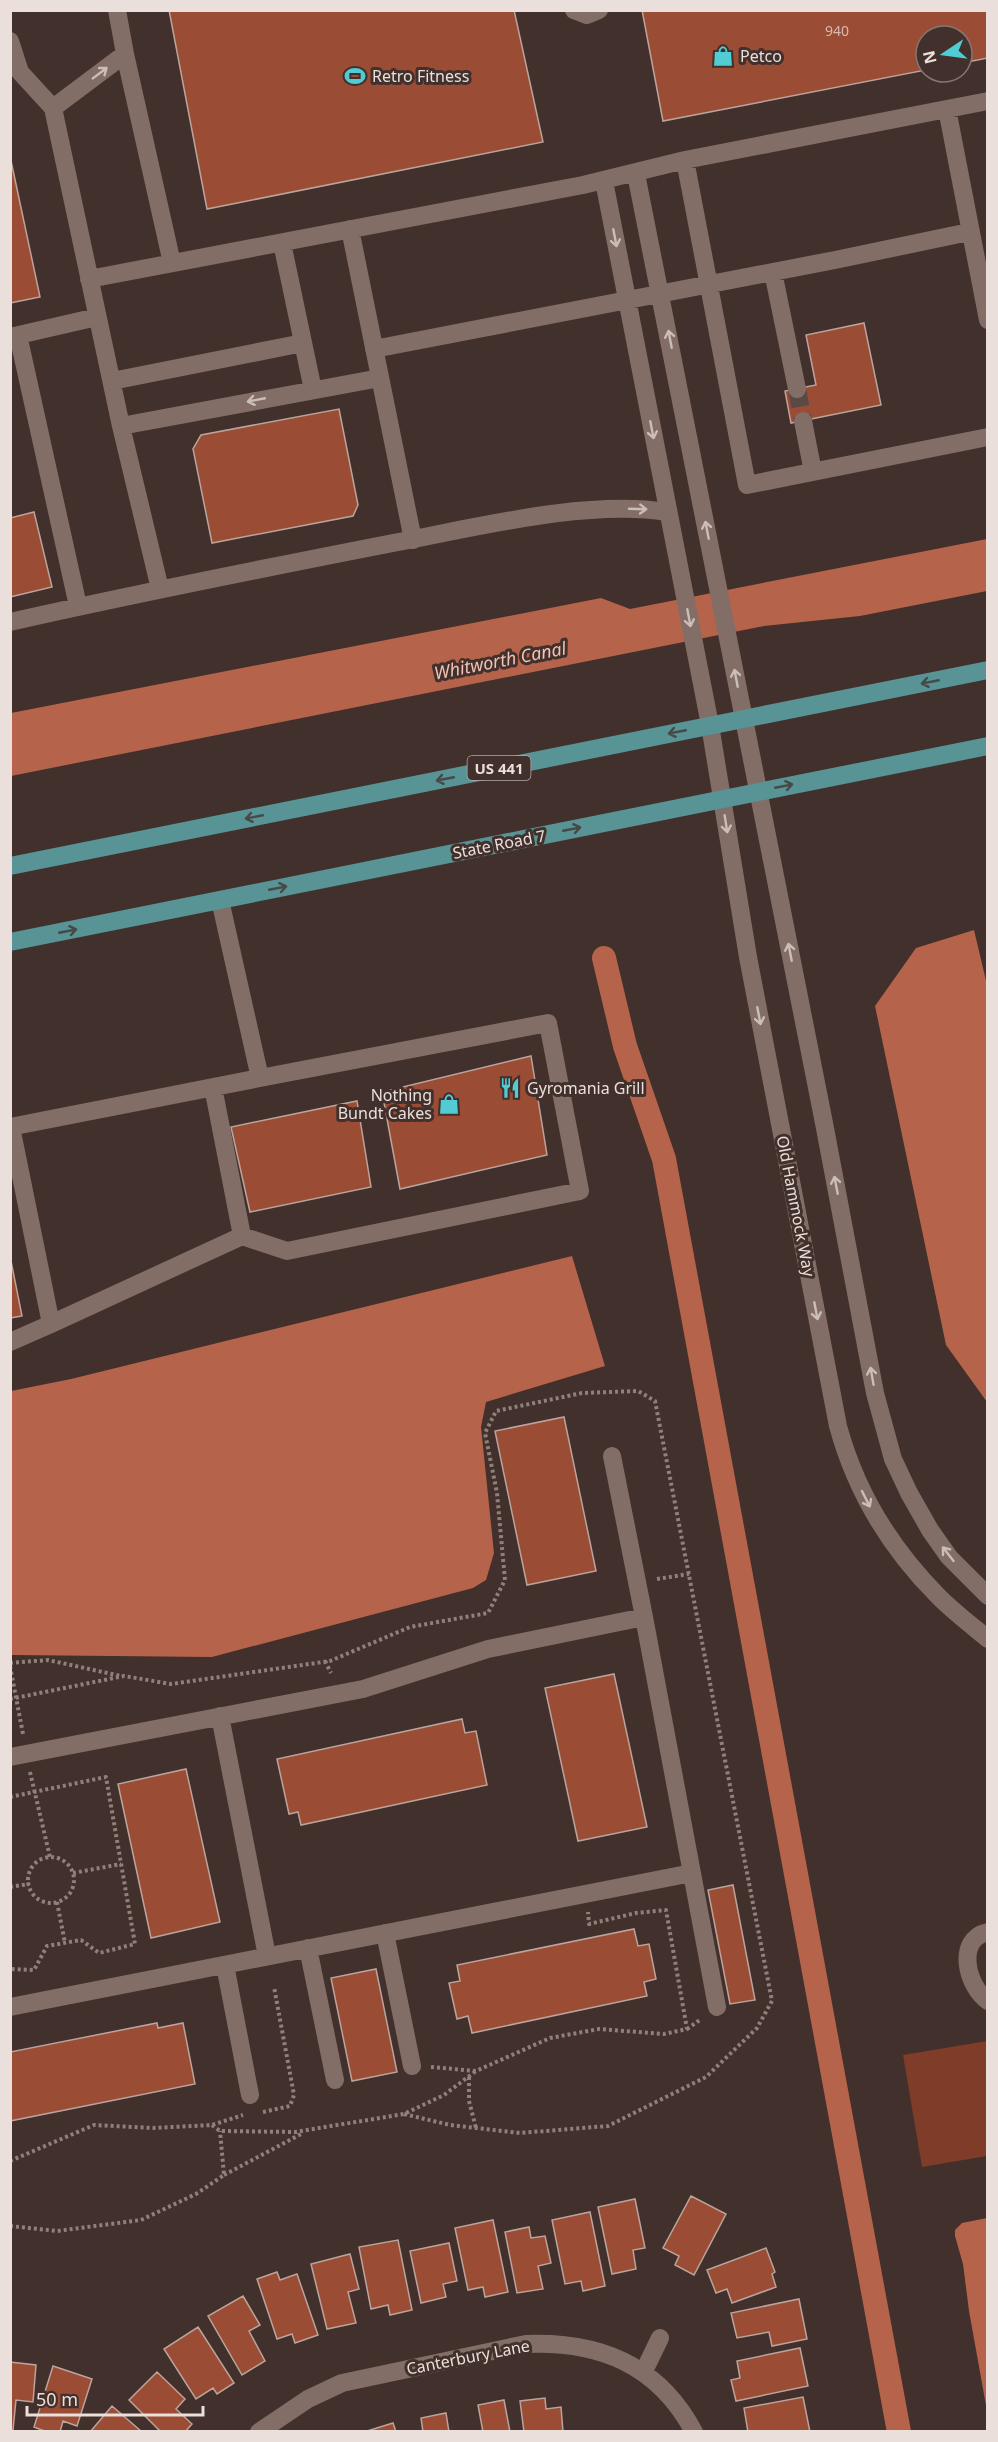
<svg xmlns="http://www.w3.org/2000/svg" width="998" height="2442" font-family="'Noto Sans',sans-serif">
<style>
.green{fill:#7e3c29}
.water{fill:#b6634b}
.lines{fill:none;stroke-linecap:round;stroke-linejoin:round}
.canal{stroke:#b6634b;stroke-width:24}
.building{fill:#9b4c34;stroke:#baa49d;stroke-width:1.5}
.minor-tunnel{stroke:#5a4a45;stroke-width:18;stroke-dasharray:18 9;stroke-linecap:butt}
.path{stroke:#8f807c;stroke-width:4;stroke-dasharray:3 3;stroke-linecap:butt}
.minor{stroke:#826d67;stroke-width:18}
.major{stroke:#589396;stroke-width:18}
.oneway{stroke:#cbbdb8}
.oneway2{stroke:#474946}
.labels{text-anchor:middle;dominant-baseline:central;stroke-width:6;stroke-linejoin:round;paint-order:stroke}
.number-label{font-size:14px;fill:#d6bab1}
.shield{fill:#41302b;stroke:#b7aaa6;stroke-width:1.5}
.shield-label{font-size:15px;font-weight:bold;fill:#eadfdb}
.poi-label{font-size:16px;fill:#eadfdb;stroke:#41302b;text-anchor:start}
.street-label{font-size:16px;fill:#eadfdb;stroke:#41302b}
.water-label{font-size:18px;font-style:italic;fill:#f1c2b5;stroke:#41302b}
</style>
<rect width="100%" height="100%" fill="#41302b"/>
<!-- green -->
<path class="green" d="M987,2041V2156L922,2167L903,2055Z"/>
<!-- water -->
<path class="water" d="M987,539V591L860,616L764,626L11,776V713L601,598L630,609Z
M974,930L988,989L987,1402L946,1345L875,1006L916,948Z
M572,1256L605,1366L486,1402L481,1427L494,1553L486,1580L473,1588L212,1657L11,1655V1391L71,1379Z
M987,2218H988L987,2411L969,2311L963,2264L955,2236V2230L962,2223Z"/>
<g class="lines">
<!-- canal -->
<path class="canal" d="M604,958L625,1046L664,1159L899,2432"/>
</g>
<!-- building -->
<path class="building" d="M169,10H514L543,142L207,209Z
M642,10H988V58L962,63V36H926V70L663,121Z
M10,156L40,297L10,303Z
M864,323L881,405L791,423L785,391L816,385L806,335Z
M339,409L358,505L353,516L212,543L193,449L201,435Z
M34,512L52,587L10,597V518Z
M531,1056L547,1155L400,1189L382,1092Z
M357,1101L371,1187L250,1212L231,1127Z
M10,1256L22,1316L10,1318Z
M564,1417L596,1571L527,1585L495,1431Z
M614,1674L647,1827L578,1841L545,1688Z
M462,1719L465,1733L476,1731L487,1785L301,1825L298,1812L289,1814L277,1759Z
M186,1769L220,1922L151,1938L118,1784Z
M733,1885L755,2000L730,2004L708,1890Z
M634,1929L638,1946L649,1944L656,1979L644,1982L647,1996L472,2033L468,2016L457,2019L449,1983L460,1981L457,1965Z
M376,1969L397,2072L352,2081L331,1978Z
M157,2023L158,2028L183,2023L195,2084L10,2121V2052Z
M691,2196L726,2214L694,2275L675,2265L679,2256L663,2248Z
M635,2199L645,2248L633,2250L636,2269L612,2274L598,2207Z
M590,2212L605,2286L583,2291L581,2281L565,2284L552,2220Z
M493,2220L508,2292L485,2297L483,2287L468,2290L455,2228Z
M529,2227L531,2238L545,2236L551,2263L538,2266L543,2289L517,2293L505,2232Z
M398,2240L412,2310L390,2315L388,2305L371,2309L359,2247Z
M449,2243L457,2281L443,2284L446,2297L421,2303L410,2251Z
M766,2248L775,2272L772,2274L776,2287L732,2303L727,2289L716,2293L707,2270Z
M350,2254L359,2289L348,2292L356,2323L327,2329L311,2264Z
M277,2272L280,2280L297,2274L318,2335L295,2343L292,2334L277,2339L257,2279Z
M243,2296L260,2325L249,2331L265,2361L242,2375L208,2316Z
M799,2299L807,2339L772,2346L769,2332L737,2338L731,2313Z
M198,2327L234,2383L217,2394L213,2388L196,2399L164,2349Z
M800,2348L808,2386L736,2401L731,2380L740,2378L737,2361Z
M10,2362L36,2365L33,2402L16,2400L13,2430H10Z
M53,2366L92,2379L77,2426L63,2421L60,2432H47L34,2427Z
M157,2372L185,2399L176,2409L192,2424L185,2432H161L129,2400Z
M803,2397L810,2432H748L744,2408Z
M545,2398L546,2409L561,2407L563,2432H524L520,2401Z
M504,2400L510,2432H483L478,2405Z
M112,2406L142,2432H90Z
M446,2413L449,2432H423L421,2418Z
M393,2423L396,2432H367V2431Z"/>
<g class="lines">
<!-- minor-tunnel -->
<path class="minor-tunnel" d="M797,389L803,421"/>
<!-- path -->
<path class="path" d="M657,1579L689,1574
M325,1661L331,1673
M10,1663L48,1660L121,1676
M10,1666L23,1734
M10,1699L124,1676L171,1684L330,1661L410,1627L488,1613L505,1580L497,1493L485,1433L496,1411L582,1393L638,1391L655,1401L772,2001L757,2028L706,2077L608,2126L520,2133L450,2125L404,2114
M30,1772L50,1857
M10,1797L106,1777L135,1944L99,1953L81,1940L47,1946L34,1970L10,1969
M28 1880a23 23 0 1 1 46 0a23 23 0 1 1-46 0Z
M73,1873L121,1864
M10,1887L29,1884
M57,1902L65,1943
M687,2029L701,2019
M431,2067L476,2071L550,2038L599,2029L664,2034L687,2029L666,1910L636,1913L589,1924L588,1912
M469,2077V2101L476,2128
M263,2112L290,2106L294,2095L274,1987
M212,2125L220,2131L295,2132L404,2114L444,2095L476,2071
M10,2161L94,2125L153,2128L212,2125L243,2115
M224,2175L303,2133
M10,2226L57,2231L141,2220L196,2194L224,2175L220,2131"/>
<!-- minor -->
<path class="minor" d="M574,10L587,15L599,10
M10,41L20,72L53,108L121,426L160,589
M125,54L172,263
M53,108L125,54L117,10
M947,109L988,320
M685,160L747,485L988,437
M636,174L824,1123L875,1393L893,1459L909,1493L930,1530L949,1557L988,1596
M604,181L710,725L748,957L838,1426C856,1492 891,1549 939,1597C954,1612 971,1625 988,1639
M350,229L413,540
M282,243L313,390
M773,272L797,389
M89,279L583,185L685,160L988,101
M18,335L78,606
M10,337L97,317
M374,349L835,260L969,232
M112,381L303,343
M803,421L813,472
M121,426L380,378
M10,622C138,593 265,568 393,543C474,528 586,499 667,512
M213,1087L242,1236
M10,1127L260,1078L220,900
M11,1127L51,1324L242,1236L287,1251L580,1191L548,1023L260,1078
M10,1342L51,1324
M612,1456L644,1617L717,2007
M220,1716L267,1956
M10,1757L363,1689L488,1649L644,1617
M988,1932C955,1939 967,1987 988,2001
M385,1933L412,2066
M308,1948L335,2080
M225,1965L250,2095
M10,2007L692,1873
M643,2373L660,2338
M259,2432L308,2399L342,2383L526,2344C599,2341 658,2364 694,2432"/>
<!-- major -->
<path class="major" d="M10,866L988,670
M10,942L988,746"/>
</g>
<!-- one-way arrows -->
<defs><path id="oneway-shaft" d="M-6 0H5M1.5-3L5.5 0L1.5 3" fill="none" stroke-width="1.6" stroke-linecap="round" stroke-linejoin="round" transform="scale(1.5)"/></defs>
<g class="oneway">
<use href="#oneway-shaft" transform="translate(100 73) rotate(-37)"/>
<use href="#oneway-shaft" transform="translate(615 238) rotate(79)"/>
<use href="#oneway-shaft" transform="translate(670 339) rotate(-101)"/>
<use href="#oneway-shaft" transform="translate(256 400) rotate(169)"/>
<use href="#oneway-shaft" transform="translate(652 430) rotate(79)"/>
<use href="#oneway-shaft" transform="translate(638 509) rotate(2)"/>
<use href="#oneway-shaft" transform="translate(707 530) rotate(-101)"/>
<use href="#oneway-shaft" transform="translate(689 618) rotate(79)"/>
<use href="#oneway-shaft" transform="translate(736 678) rotate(-101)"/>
<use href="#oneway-shaft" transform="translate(726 824) rotate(81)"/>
<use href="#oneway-shaft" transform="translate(790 952) rotate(-101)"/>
<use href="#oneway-shaft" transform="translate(759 1016) rotate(79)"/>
<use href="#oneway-shaft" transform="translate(836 1185) rotate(-101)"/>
<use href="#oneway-shaft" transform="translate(816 1311) rotate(79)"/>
<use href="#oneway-shaft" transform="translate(872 1376) rotate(-100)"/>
<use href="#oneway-shaft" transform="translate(866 1499) rotate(63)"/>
<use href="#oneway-shaft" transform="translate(948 1554) rotate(-128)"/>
</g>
<g class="oneway2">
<use href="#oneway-shaft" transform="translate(930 682) rotate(169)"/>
<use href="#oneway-shaft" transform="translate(677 732) rotate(169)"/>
<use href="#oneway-shaft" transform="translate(445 779) rotate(169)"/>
<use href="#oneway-shaft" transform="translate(784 786) rotate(-11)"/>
<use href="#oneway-shaft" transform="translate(254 817) rotate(169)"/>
<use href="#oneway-shaft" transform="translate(572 829) rotate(-11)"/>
<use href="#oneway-shaft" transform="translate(278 888) rotate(-11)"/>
<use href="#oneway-shaft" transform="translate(68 931) rotate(-11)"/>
</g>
<!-- icons -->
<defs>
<g id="shop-bare" transform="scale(1.62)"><path d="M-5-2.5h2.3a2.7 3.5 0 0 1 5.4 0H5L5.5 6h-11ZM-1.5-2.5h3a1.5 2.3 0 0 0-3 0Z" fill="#51ccd5" stroke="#41302b" stroke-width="2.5" paint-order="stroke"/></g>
<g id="stadium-bare" transform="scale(1.62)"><path d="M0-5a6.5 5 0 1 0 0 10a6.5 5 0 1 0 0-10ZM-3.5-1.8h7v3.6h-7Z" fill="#51ccd5" stroke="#41302b" stroke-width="2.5" paint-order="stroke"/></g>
<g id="restaurant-bare" transform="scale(1.62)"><path d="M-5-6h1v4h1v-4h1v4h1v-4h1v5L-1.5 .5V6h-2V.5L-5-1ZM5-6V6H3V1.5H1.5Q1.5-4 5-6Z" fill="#51ccd5" stroke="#41302b" stroke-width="2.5" paint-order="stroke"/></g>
</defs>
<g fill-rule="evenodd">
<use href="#shop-bare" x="723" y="56"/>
<use href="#stadium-bare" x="355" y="76"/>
<use href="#restaurant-bare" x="510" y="1088"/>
<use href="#shop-bare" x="449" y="1104"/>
</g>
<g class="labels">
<!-- number labels -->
<g class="number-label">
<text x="837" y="30">940</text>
</g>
<!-- shield labels -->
<rect class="shield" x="467.5" y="756" width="63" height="24" rx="4.5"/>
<g class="shield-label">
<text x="499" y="768">US 441</text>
</g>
<!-- poi labels -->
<g class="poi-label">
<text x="740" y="56">Petco</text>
<text x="372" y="76">Retro Fitness</text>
<text x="527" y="1088">Gyromania Grill</text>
<text x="432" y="1095" text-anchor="end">Nothing<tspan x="432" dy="18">Bundt Cakes</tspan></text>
</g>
<!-- street labels -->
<g class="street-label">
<text transform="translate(499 844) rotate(-11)">State Road 7</text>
<text transform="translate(796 1206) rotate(79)">Old Hammock Way</text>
<text transform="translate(468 2357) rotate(-11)">Canterbury Lane</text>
</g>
<!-- water labels -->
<g class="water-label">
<text transform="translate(500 660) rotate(-11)">Whitworth Canal</text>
</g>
</g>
<!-- border -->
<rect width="998" height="2442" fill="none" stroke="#eadfdb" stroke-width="24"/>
<!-- north arrow -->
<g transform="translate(944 54) rotate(257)"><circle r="28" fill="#41302b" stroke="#857671" stroke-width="1.5"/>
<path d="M0-4.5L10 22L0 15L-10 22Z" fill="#51ccd5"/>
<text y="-9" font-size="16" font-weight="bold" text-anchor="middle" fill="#eadfdb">N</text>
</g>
<!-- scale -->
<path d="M27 2406v9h176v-9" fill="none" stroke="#eadfdb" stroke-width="3"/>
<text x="36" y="2406" font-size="18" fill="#eadfdb" stroke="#41302b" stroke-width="4.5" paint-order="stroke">50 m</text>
</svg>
